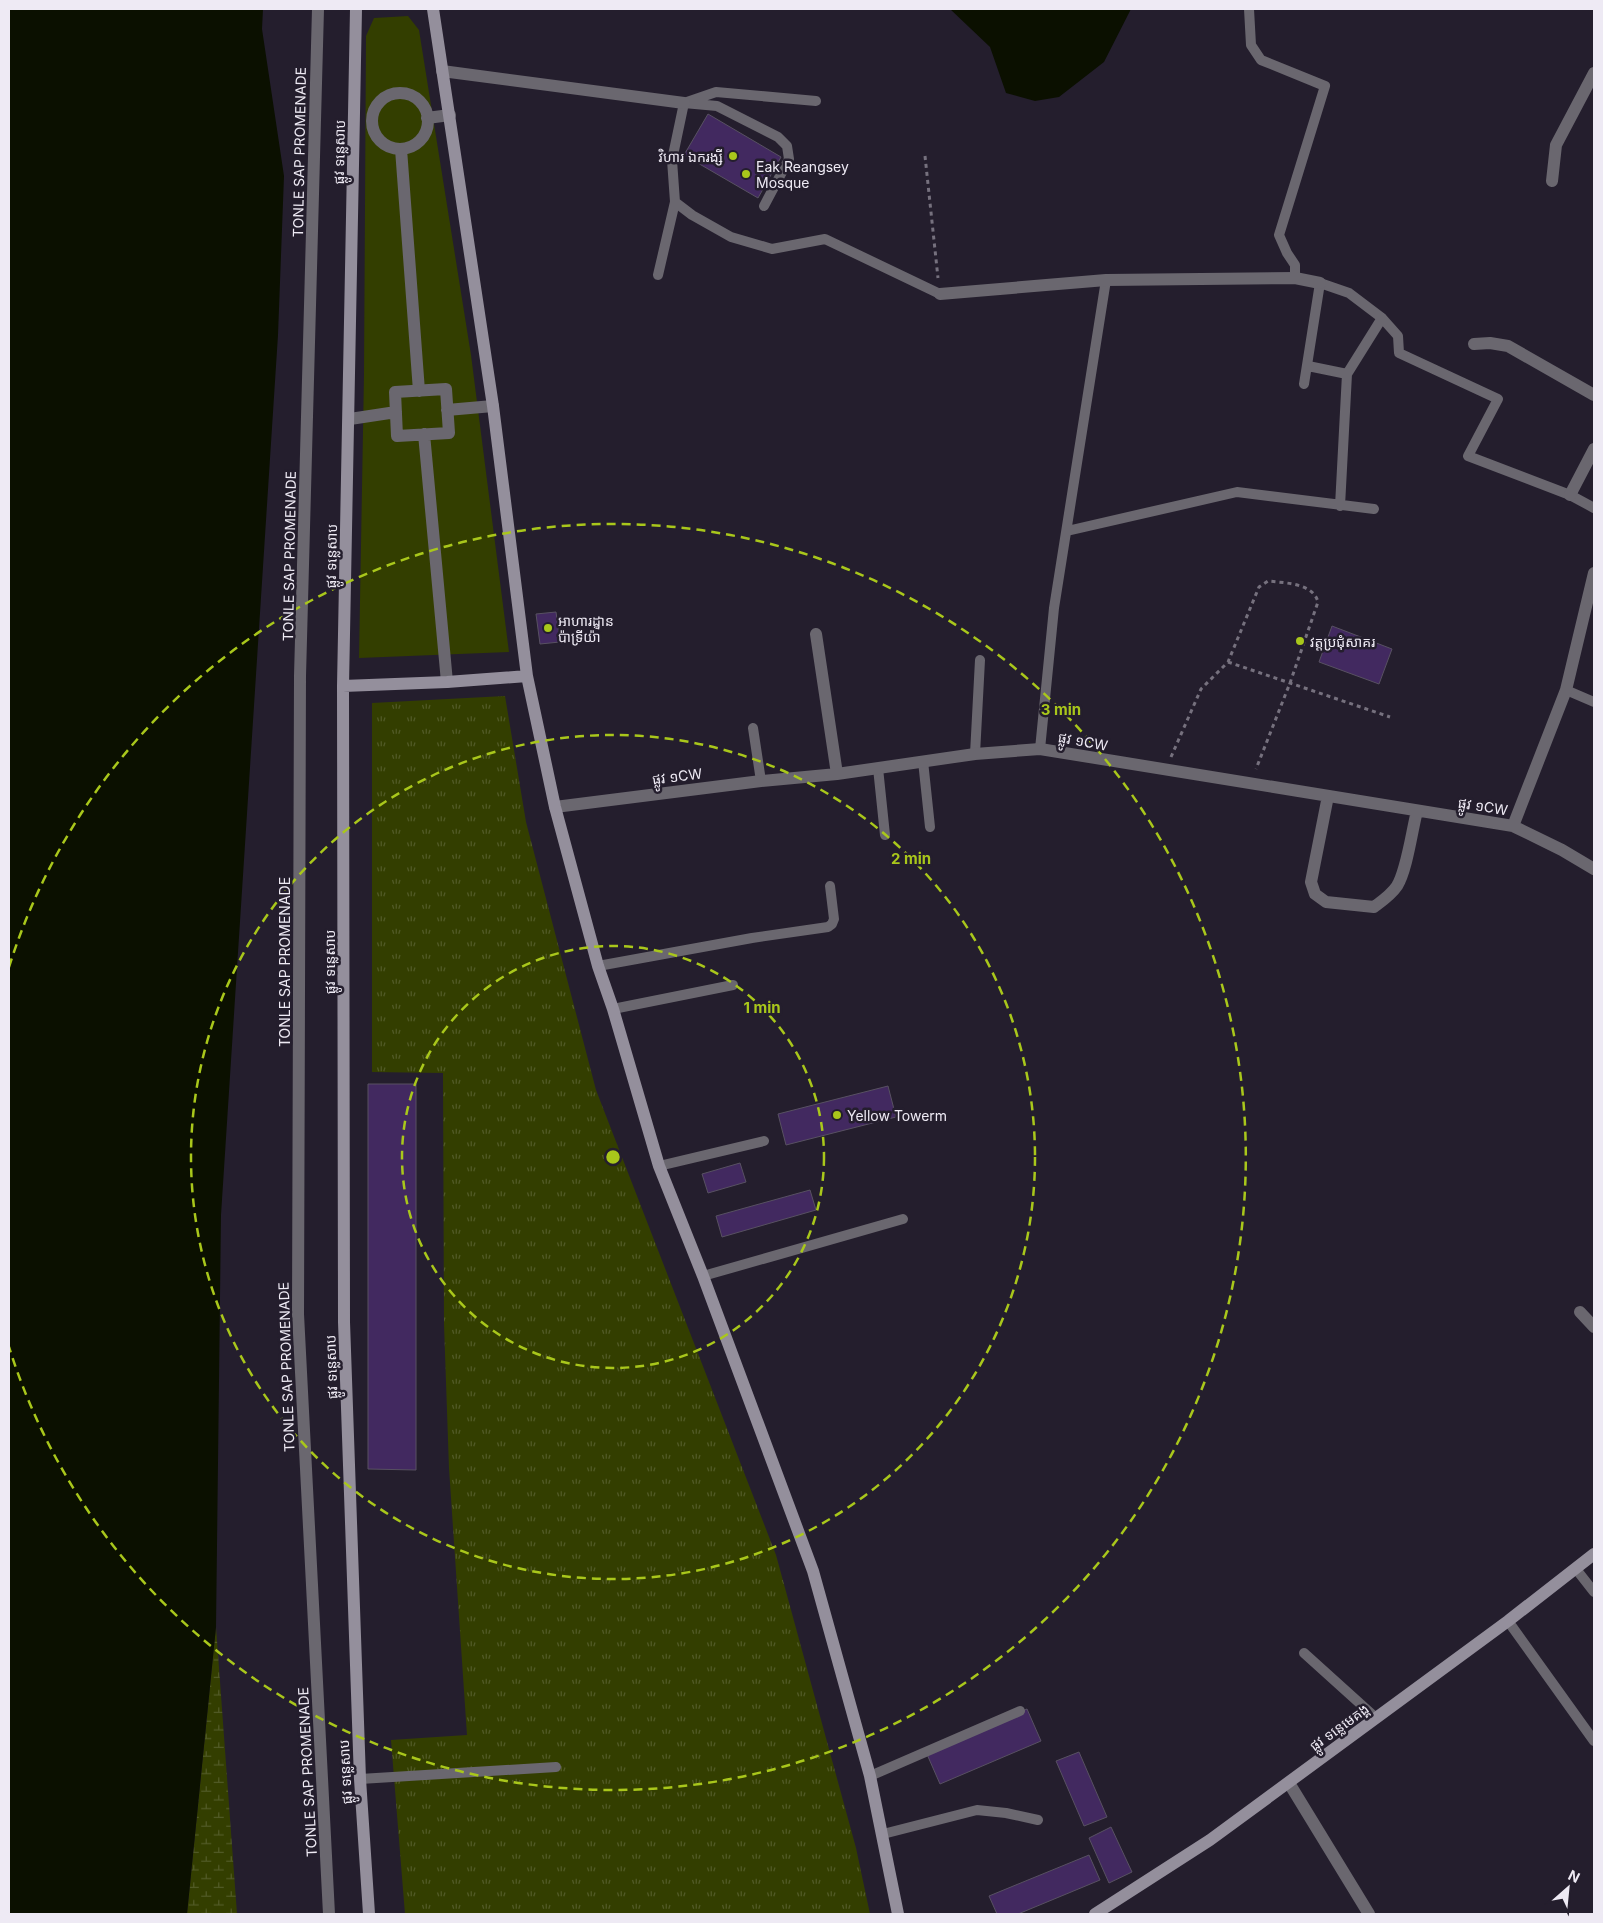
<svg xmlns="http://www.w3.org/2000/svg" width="1603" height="1923" font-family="Inter,'Noto Sans Khmer',sans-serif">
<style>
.grass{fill:url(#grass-tufts)}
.wetland{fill:url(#wetland-marsh)}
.park{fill:#333e00}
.water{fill:#0b1000}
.building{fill:#422960;stroke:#585162}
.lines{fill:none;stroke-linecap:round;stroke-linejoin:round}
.path{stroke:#76717e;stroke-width:3;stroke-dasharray:4 4;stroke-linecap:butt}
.lane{stroke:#6a676f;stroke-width:10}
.street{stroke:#6a676f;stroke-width:12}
.secondary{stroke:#948f9c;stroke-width:12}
.ring{fill:none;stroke:#a9c71b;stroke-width:2.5;stroke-dasharray:9 6}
.poi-dot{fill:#a9c71b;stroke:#241e2d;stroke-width:2}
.labels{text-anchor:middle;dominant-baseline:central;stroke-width:5;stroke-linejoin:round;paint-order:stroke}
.street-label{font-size:14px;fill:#eeeaf4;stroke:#241e2d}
.poi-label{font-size:14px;fill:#eeeaf4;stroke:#241e2d;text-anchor:start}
.centre{fill:#a9c71b;stroke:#241e2d;stroke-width:2.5}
.ring-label{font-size:15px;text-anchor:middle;font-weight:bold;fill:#a9c71b;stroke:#241e2d;stroke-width:5;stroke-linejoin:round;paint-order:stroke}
</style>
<defs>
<pattern id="grass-tufts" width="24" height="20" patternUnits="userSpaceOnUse" patternTransform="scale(1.25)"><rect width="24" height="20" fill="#333e00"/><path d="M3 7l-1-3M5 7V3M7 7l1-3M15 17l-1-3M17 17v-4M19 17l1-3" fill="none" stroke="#515a26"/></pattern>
<pattern id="wetland-marsh" width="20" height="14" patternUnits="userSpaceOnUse" patternTransform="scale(1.25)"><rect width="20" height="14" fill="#333e00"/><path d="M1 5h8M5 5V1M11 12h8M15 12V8" fill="none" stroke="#515a26"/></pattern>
</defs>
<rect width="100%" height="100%" fill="#241e2d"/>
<!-- grass -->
<path class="grass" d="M505,696L526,822L596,1090L776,1555L856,1848L870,1914H405L391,1740L467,1735L449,1468L444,1324L443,1073L372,1072V703Z"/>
<!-- wetland -->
<path class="wetland" d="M216,1627L237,1914H187Z"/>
<!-- park -->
<path class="park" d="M408,16L419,30L471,355L509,652L359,658L364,374L366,36L374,18Z"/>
<!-- water -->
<path class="water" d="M9,9H263L262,29L284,176L278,335L221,1215L216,1627L187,1914H9Z
M950,9H1131L1104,62L1059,97L1035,101L1006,93L990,47Z"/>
<!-- building -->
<path class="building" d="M708,114L781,157L758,198L684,155Z
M556,612L560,642L540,644L536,614Z
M1332,626L1392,649L1379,684L1319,662Z
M368,1084H416V1470L368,1469Z
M888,1086L896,1117L786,1145L778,1114Z
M740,1163L746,1182L708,1193L702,1174Z
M810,1190L816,1210L722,1237L716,1216Z
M1027,1709L1041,1741L940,1784L926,1752Z
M1079,1752L1107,1817L1084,1826L1056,1761Z
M1111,1827L1132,1872L1109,1883L1089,1838Z
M1089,1855L1100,1880L1018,1914H997L989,1896Z"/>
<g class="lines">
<!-- path -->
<path class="path" d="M925,156L938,278
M1228,662L1390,717
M1171,757L1201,689L1228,662L1259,587L1268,581C1285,583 1313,583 1318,602L1290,683L1256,769"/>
<!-- lane -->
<path class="lane" d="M1249,9L1251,45L1261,60L1325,86L1279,235L1287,253L1295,265V278
M687,102L716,92L816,101
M684,103L672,160L675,202L692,215L731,237L772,249L825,239L940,294
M684,103L717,106L778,137L787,146L789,159L764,206
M658,275L675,202
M1308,366L1347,374L1382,318
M1304,384L1320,283L1349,293L1382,318L1398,336L1399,353L1498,399L1468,456L1570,495L1594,508
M1340,506L1347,374
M1067,531L1237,492L1374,509
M1566,690L1594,702
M753,728L761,781
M1040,749L1054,608L1106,280
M975,754L980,660
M923,761L930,827
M878,768L885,835
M598,966L752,938L828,927L832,924L834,919L830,886
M613,1009L733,985
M659,1166L764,1141
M703,1276L903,1219
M1576,1569L1594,1592
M1508,1621L1594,1741
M1304,1653L1376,1718
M870,1776L1020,1711
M360,1779L556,1767
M883,1834L977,1810L1006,1813L1038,1820"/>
<!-- street -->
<path class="street" d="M318,9L300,676L298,1314L329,1914
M442,71L684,103
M372 121a28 28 0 1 1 56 0a28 28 0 1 1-56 0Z
M427,118L450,115
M401,149L419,391
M1552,181L1556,145L1594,73
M940,294L1106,280L1295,278L1320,283
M1474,344L1490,343L1508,346L1594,395
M446,389L449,433L397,436L395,392Z
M447,410L493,406
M350,419L396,412
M424,434L447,682
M1570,495L1594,449
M816,634L837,774
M1328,796L1311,882L1315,894L1326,902L1374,907C1382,901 1391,895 1397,886C1407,870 1412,830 1417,811
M555,807L761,781L837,774L975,754L1040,749L1513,826L1562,850L1594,869
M1513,826L1566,690L1594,573
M1580,1312L1594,1327
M1289,1783L1369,1914"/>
<!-- secondary -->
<path class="secondary" d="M356,9L343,686L344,1322L360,1779L369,1914
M433,9L493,406L527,676L555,807L598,966L613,1009L659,1166L703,1276L813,1571L870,1776L898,1914
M343,686L447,682L527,676
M1095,1914L1210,1840L1508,1621L1594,1554"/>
</g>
<!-- distance rings -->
<g class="ring">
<circle cx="613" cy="1157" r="211"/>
<circle cx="613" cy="1157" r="422"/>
<path d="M9 967A633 633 0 1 1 9 1347"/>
</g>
<!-- markers -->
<g class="poi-dot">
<circle cx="733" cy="156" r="5"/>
<circle cx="746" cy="174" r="5"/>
<circle cx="548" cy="628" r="5"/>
<circle cx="1300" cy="641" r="5"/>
<circle cx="837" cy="1115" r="5"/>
</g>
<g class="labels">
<!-- street labels -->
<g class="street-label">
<text transform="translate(299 152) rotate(-89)">TONLE SAP PROMENADE</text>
<text transform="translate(339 152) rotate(-89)">ផ្លូវ ទន្លេសាប</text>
<text transform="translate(289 556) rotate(-89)">TONLE SAP PROMENADE</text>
<text transform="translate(331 556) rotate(-89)">ផ្លូវ ទន្លេសាប</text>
<text transform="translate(1083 741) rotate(10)">ផ្លូវ ១CW</text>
<text transform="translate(677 776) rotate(-7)">ផ្លូវ ១CW</text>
<text transform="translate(1483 806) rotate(9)">ផ្លូវ ១CW</text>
<text transform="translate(284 962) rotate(-90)">TONLE SAP PROMENADE</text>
<text transform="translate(329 962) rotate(-90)">ផ្លូវ ទន្លេសាប</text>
<text transform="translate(286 1367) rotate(-92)">TONLE SAP PROMENADE</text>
<text transform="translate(331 1367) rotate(-92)">ផ្លូវ ទន្លេសាប</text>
<text transform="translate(1339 1727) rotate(-36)">ផ្លូវ ទន្លេមេគង្គ</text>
<text transform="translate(307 1772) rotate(-93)">TONLE SAP PROMENADE</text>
<text transform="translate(345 1772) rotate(-93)">ផ្លូវ ទន្លេសាប</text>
</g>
<!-- poi labels -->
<g class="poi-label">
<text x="723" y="156" text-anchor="end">វិហារ ឯករង្សី</text>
<text x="756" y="166">Eak Reangsey<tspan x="756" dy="16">Mosque</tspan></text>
<text x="558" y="620">អាហារដ្ឋាន<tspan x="558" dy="16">ប៉ាទ្រីយ៉ា</tspan></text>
<text x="1310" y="641">វត្តប្រជុំសាគរ</text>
<text x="847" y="1115">Yellow Towerm</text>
</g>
</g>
<circle cx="613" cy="1157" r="8" class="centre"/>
<g class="ring-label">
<text x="1061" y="715">3 min</text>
<text x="911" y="864">2 min</text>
<text x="762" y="1013">1 min</text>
</g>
<!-- border -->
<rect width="1603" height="1923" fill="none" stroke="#eeeaf4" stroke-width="20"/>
<!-- north arrow -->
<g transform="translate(1568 1888) rotate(27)" stroke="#241e2d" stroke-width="4" paint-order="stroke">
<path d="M0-4L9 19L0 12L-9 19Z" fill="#eeeaf4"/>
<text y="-8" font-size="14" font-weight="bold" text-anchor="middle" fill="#eeeaf4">N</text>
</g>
</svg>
